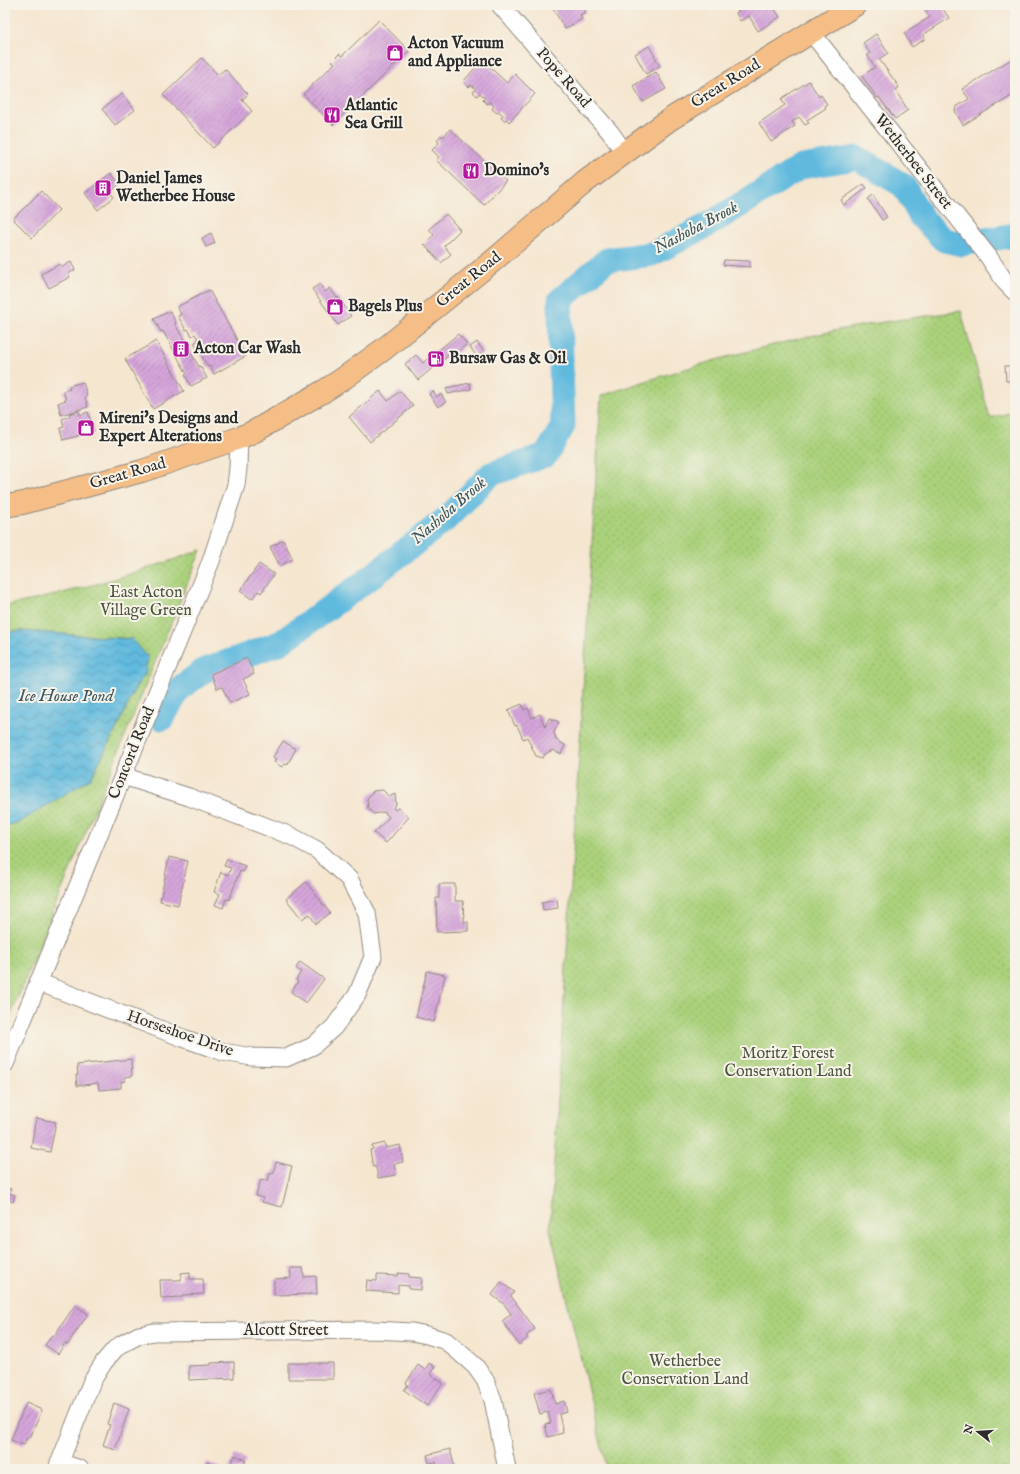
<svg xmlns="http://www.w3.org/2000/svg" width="1020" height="1474" font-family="'IM FELL English',serif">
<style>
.park{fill:url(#park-dots);stroke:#6a7e53}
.water{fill:url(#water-waves);stroke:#467284}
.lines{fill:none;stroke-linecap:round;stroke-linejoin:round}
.river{stroke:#61bade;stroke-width:25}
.building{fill:url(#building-hatch)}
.minor-casing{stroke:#90887e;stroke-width:19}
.major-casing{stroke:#90887e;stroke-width:24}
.minor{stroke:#fff;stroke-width:17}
.major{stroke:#f6be87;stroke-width:22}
.labels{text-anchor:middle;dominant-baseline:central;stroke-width:4;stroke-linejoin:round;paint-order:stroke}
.poi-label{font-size:16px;font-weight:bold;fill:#2b2b2b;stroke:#f7f3e8;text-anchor:start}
.street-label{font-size:16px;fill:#2b2b2b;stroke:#f7f3e8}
.park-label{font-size:16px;fill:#4b543f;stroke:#f7f3e8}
.water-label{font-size:17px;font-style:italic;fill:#3b5661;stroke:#f7f3e8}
</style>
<defs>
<pattern id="park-dots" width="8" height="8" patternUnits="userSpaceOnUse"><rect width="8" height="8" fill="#aad17b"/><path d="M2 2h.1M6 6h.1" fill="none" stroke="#92b46a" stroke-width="1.8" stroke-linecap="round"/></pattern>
<pattern id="water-waves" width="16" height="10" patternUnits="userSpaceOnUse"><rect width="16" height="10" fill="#61bade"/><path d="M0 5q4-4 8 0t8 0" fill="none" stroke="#5097b4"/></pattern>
<pattern id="building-hatch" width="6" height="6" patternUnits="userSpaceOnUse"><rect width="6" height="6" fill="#d6a6db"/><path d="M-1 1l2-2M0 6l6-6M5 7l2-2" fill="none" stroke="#ae87b2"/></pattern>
</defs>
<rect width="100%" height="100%" fill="#f7f3e8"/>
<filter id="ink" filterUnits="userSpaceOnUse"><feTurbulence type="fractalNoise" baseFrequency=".025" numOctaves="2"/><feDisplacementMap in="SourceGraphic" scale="8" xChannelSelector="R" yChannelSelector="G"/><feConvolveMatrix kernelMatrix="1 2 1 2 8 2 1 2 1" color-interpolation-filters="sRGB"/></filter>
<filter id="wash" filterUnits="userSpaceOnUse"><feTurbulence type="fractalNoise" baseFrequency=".012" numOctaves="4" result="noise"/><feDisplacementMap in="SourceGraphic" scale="16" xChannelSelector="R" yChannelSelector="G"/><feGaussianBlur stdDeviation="0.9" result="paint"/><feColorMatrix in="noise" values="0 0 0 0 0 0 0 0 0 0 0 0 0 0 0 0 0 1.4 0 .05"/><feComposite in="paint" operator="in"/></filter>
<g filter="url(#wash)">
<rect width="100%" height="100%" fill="#f5e6d0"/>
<!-- park -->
<path class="park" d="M961,311L990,418L1013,412L1015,413V1469H607L550,1229L601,396C679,369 758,347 838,330C878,322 920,317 961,311Z
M201,550L5,1029V826L20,822L121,720L135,688L145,674L132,639L20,631L5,632V606C72,593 137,573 201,550Z"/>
<!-- water -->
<path class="water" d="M20,631L132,639L148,657L145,674L135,688L121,720L91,778L20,822L5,826V632Z"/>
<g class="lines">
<!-- river -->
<path class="river" d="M162,718L180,688L205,670L280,643L367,580L446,519L491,474L546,455L563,426L561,364L560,300L607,260L652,254L708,225L801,167L857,158L904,186L921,217L944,240L962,244L1015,235"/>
</g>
<g id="blocks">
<!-- building -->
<path class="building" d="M551,5H582L586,12L580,15L582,19L565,29Z
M741,5H772L780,17L758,31L749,16L740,21L736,13L740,10L739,8L741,6Z
M932,5H944L943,9L949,18L923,35L925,39L912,47L904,33L930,17L925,9Z
M379,20L409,51L333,125L303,94L335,63L332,61L339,54L342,56Z
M876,34L888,53L879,59L899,87L895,90L908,110L895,119L879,97L877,98L862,76L875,67L867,55L870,53L863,43Z
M649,46L660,66L646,74L635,54Z
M1015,57V94L963,125L955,111L956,107L969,99L962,89Z
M202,58L218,75L225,69L248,94L242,100L252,111L213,148L163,95Z
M482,60L507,83L515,74L535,94L509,122L506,119L504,121L501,118L503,115L498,111L497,113L492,109L494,106L490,102L487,104L483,100L485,98L480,93L477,96L473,92L476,89L471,85L469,87L463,82Z
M656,72L666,89L643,102L633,86Z
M809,81L819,97L821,95L827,104L824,106L826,108L807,120L809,123L805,125L799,117L792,122L795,126L771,142L759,123L785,105L781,99Z
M122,94L135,110L115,125L102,109Z
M450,129L506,181L484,205L436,160L439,157L432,150L439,143L437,140L441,135L443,137Z
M111,173L120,184L110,192L114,197L98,210L85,193Z
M864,184L867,188L844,205L841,200Z
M41,191L59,210L32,238L13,219Z
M873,195L887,217L882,220L868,199Z
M446,214L460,230L444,246L451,254L441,263L424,244L434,235L429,229Z
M211,233L215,243L206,247L202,238Z
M724,260L750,261V267L723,265Z
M71,262L75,270L68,274L70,277L49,288L41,274L60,264L62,267Z
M320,284L325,292L330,288L337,298L338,297L351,316L338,325L312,289Z
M209,290L246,356L214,374L210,366L208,367L194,343L199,340L195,334L192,336L188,329L186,330L178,316L181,314L177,307Z
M170,311L176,323L175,324L199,367L200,366L207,378L191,386L185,375L187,374L163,331L161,332L154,319Z
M458,334L467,344L452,357L450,354L418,380L405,364L416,355L423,363Z
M156,341L184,391L153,409L125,359Z
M477,342L484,352L477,357L470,347Z
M1005,366H1015V381H1006Z
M83,382L87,396L85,397L88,407L61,415L58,403L66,400L63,391L70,389L69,386Z
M470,383L471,389L448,394L446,388Z
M380,391L388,401L400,391L413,406L370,442L349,417Z
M433,391L437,397L441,394L446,402L438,407L429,394Z
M79,411L80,415L88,412L94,431L63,440L60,428L64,427L62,419L70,416L69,414Z
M283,540L293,559L280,566L270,547Z
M259,564L274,574L261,593L258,591L252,599L240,591Z
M247,658L254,674L243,679L250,694L230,703L222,687L217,689L211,674Z
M522,704L524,710L528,708L532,718L540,714L545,727L549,718L559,722L554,732L556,740L565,745L561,754L553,750L545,754L543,758L536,756L527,737L523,739L517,725L515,726L508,710Z
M283,741L296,749L287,765L284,764L282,767L274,762L276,759L273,757Z
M383,790L389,797L395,794L396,804L393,808L395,810L398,808L409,817L386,843L374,833L389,817L384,812L374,814L368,809L367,799L373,791Z
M169,857L188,861L178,905L160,901Z
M227,859L245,866L243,872L240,871L229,900L226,899L223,908L215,905L220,894L214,892L221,872L228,875L231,868L224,866Z
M306,882L330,913L316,924L309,914L302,919L286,899Z
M439,884H455V901H463L464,922H468V931L437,932L436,898H439Z
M557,899L558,908L543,910L542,902Z
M300,962L324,979L306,1003L291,992L298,982L296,980L301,972L296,968Z
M427,971L445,975L434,1022L416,1017Z
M131,1059L132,1076L125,1077V1081L121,1082V1088L99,1090L98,1083L77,1086L76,1075H78L77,1065Z
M36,1118L56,1122L50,1152L31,1148Z
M385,1143L386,1148L400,1145L403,1162L394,1164L396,1175L378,1178L376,1167H373L370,1150L373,1149L372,1146Z
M276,1162L292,1166L282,1207L262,1202L263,1198L256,1196L261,1179L268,1181L270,1173L273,1174Z
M5,1187L11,1189L9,1193L15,1195L13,1202L5,1199Z
M290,1268H303L304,1277L316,1276L317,1294L274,1295V1279L291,1278Z
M190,1272V1279H203L204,1294L183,1295V1297L161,1298L160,1280H181V1273Z
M398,1273L409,1274V1277L422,1278L421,1290L409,1289V1286L398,1285V1293L366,1291L367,1280L377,1281V1275L398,1276Z
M501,1282L514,1292L511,1296L535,1329L526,1336L528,1338L519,1345L502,1321L511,1314L504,1304L492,1295Z
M75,1305L88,1314L67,1345L65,1343L58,1354L45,1345L52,1335L54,1336Z
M234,1362V1378L189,1380V1366L211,1365V1363Z
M288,1363H333V1379H288Z
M429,1363L435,1367L430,1374L443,1383L427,1406L404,1390L408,1385L406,1383L418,1365L425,1370Z
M551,1389L555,1404L564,1401L567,1412L559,1414L563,1433L548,1437L545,1424L551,1423L548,1412L540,1414L534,1393Z
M26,1403L42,1410L30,1438L27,1437L24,1445L11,1440Z
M114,1403L129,1409L115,1450L103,1445L110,1425L107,1424Z
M450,1449L455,1469H437L436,1462L429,1463L427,1455Z
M235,1455L246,1460L242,1469H229Z
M207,1462L223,1469H204Z"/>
</g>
</g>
<g filter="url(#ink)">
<use href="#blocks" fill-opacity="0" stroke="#90887e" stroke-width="1"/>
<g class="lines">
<!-- minor casing -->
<g class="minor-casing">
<path id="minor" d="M500,5L610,132L625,153
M811,32L988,256L1006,283L1015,292
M38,982L183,1038L223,1052L252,1057L286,1058L313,1046L334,1027L357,995L373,957L367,913L349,879L317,850L291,836L189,797L123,776
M5,1064L211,561L236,485L238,468L239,438
M59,1462L80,1469
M57,1469L92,1381L104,1362L115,1349L122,1344L139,1335L154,1332L375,1330L412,1332L427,1335L446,1341L459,1352L475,1366L485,1380L493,1400L507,1469"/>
</g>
<!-- major casing -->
<g class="major-casing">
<path id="major" d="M5,506L23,503L142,471L239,438L255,431L324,391L344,378L384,349L494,260L585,182L669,120L855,5"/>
</g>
<!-- minor -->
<use href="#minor" class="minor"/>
<!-- major -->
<use href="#major" class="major"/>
</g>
</g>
<!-- icons -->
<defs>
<g id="shop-square" transform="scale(0.9)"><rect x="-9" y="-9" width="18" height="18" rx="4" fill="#b5179e" stroke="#f7f3e8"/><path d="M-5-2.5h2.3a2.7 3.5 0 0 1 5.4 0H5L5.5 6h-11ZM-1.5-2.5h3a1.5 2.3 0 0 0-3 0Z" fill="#fff"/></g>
<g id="restaurant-square" transform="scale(0.9)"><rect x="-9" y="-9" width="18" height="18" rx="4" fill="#b5179e" stroke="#f7f3e8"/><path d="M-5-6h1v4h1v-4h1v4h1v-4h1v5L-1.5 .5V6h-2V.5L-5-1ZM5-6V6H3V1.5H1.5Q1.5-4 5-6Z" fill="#fff"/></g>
<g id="building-square" transform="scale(0.9)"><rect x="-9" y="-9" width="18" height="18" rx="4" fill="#b5179e" stroke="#f7f3e8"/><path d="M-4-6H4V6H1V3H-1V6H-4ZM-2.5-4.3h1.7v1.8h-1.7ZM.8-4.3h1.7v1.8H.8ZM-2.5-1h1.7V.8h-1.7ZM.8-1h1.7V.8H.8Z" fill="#fff"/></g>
<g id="fuel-square" transform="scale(0.9)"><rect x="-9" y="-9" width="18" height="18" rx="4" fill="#b5179e" stroke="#f7f3e8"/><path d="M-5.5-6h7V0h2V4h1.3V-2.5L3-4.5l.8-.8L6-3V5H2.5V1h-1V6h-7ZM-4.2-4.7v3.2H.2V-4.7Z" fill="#fff"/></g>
</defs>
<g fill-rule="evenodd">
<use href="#shop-square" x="395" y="53"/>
<use href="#restaurant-square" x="332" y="115"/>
<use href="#restaurant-square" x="471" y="171"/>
<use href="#building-square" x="103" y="188"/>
<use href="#shop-square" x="335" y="307"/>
<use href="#building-square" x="181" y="349"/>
<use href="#fuel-square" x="436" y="359"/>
<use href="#shop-square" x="86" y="428"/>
</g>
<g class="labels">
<!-- poi labels -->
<g class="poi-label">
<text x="408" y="44">Acton Vacuum<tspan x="408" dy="18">and Appliance</tspan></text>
<text x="345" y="106">Atlantic<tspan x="345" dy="18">Sea Grill</tspan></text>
<text x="484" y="171">Domino's</text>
<text x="116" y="179">Daniel James<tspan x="116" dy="18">Wetherbee House</tspan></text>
<text x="348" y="307">Bagels Plus</text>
<text x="194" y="349">Acton Car Wash</text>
<text x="449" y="359">Bursaw Gas &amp; Oil</text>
<text x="99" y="419">Mireni's Designs and<tspan x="99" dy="18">Expert Alterations</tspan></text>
</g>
<!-- street labels -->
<g class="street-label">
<text transform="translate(563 78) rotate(49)">Pope Road</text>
<text transform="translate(726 84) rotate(-32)">Great Road</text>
<text transform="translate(913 162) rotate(52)">Wetherbee Street</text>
<text transform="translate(469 280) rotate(-39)">Great Road</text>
<text transform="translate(128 474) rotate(-16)">Great Road</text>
<text transform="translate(132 753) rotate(-68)">Concord Road</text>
<text transform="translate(180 1034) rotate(19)">Horseshoe Drive</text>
<text x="286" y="1331">Alcott Street</text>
</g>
<!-- park labels -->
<g class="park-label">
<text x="146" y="593">East Acton<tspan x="146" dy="18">Village Green</tspan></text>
<text x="788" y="1054">Moritz Forest<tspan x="788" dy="18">Conservation Land</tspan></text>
<text x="685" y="1362">Wetherbee<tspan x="685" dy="18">Conservation Land</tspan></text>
</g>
<!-- water labels -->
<g class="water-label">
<text transform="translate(696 228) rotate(-28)">Nashoba Brook</text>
<text transform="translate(449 511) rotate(-41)">Nashoba Brook</text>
<text x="66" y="696">Ice House Pond</text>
</g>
</g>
<!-- margin -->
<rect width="1020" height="1474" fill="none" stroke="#f7f3e8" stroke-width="20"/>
<!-- north arrow -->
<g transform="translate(978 1432) rotate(287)" stroke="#f7f3e8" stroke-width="3" paint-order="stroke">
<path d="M0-3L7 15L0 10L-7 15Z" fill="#2b2b2b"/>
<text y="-6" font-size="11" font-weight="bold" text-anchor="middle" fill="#2b2b2b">N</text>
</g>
</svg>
